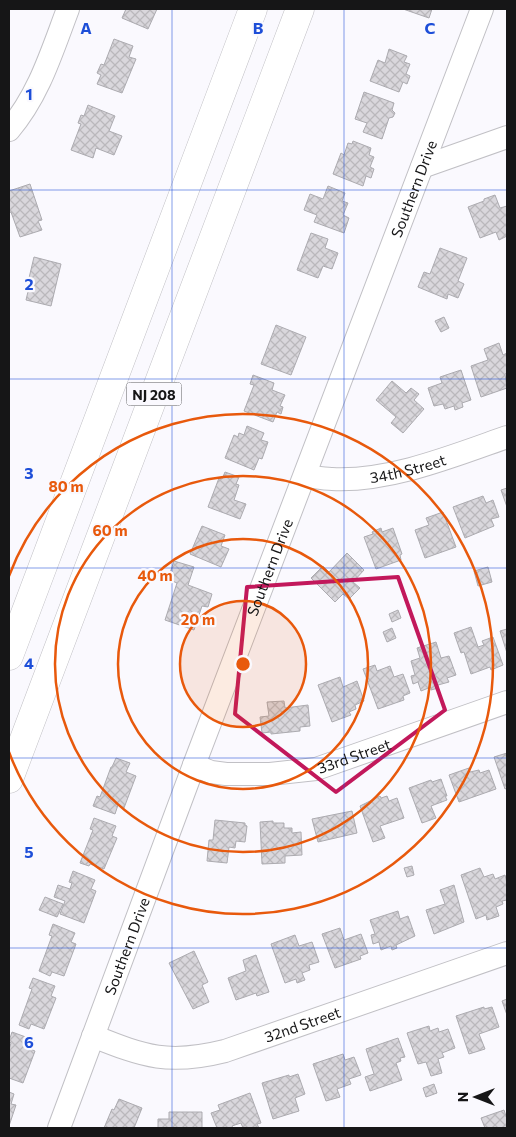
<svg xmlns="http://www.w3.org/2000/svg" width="516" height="1137" font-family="Commissioner,sans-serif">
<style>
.building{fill:url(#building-cross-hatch);stroke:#acabb0}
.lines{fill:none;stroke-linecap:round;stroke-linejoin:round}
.street-casing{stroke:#c1c0c5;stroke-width:24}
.highway-casing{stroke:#c1c0c5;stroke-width:29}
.street{stroke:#fff;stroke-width:22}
.highway{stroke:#fff;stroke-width:28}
.marked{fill:none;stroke:#c2185b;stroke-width:4;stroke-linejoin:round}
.grid{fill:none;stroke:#1d4ed8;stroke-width:1;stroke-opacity:0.55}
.ring{fill:none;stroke:#e8590c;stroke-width:2.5}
.labels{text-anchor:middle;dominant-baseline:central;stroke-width:4.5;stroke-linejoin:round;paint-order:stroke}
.shield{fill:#faf9fe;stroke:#5a5a5c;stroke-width:1}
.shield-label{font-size:14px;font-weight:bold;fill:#161617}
.street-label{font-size:15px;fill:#161617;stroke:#faf9fe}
.grid-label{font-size:16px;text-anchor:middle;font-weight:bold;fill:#1d4ed8;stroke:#faf9fe;stroke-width:4.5;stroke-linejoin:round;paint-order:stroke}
.centre{fill:#e8590c;stroke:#faf9fe;stroke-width:2.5}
.ring-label{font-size:15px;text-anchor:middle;font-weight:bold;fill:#e8590c;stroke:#faf9fe;stroke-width:4.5;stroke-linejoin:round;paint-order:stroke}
</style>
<defs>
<pattern id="building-cross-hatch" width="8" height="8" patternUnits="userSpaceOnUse" patternTransform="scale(1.25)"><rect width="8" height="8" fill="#d9d7dc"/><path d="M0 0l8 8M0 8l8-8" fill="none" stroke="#bab8bc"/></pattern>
</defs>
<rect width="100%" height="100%" fill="#faf9fe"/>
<!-- building -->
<path class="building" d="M126,9H157L148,29L122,18Z
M403,9H432L429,18Z
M114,39L133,46L129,57L136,59L122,93L97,84L101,75L97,73L101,64L104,65Z
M389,49L407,56L404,62L410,64L406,74L410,76L407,84L403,82L399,92L370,81L378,60L385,63Z
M364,92L394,103L392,110L395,113L393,117L389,118L382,139L363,132L367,123L355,119Z
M88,105L115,116L109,131L122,136L114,155L96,148L93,158L71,150L81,124L78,123L81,115L84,116Z
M353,141L371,148L369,155L374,157L370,167L374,169L371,178L366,176L363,186L333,174L341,153L344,155L348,143L352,144Z
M30,184L42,220L38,221L42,230L20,237L11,212L9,213V191Z
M328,186L345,193L342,201L348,203L343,215L349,218L344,233L314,222L317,215L304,210L310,194L323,199Z
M495,195L500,208L507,206V236L499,240L496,232L480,238L468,207L484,201V199Z
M311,233L328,239L325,248L338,253L332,269L323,266L318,278L297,270Z
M440,248L467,258L458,281L464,284L458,298L448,294L447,299L418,287L424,272L430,274Z
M34,257L61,264L51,306L26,300L31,279L29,278Z
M444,317L449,328L441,332L435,321Z
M276,325L306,337L291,375L261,364Z
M499,343L503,355L507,353V373L505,374L507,388L481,397L471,366L488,360L484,349Z
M461,370L471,400L462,403L463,407L455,410L454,406L445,409L443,404L434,406L428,388L442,383L440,377Z
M253,375L274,383L272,390L285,395L280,406L283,407L281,414L277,412L273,422L244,411L254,385L250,384Z
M392,381L406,393L411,388L419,394L414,400L424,409L403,433L391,423L396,417L376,400Z
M247,426L264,433L261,440L268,442L262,459L259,458L254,470L225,458L234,435L238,437L239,433L244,435Z
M225,472L239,477L236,484L239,485L234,500L246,504L240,519L208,507L219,478L222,479Z
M507,488V507L501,490Z
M483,496L486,503L493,500L499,517L491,519L494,526L465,538L453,507Z
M443,512L456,547L425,558L415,530L429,525L426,518Z
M202,526L225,535L221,546L229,549L221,567L190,554Z
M381,528L382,532L393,528L402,554L400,555L401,560L376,569L364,537L373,534L372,532Z
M347,553L364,570L353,582L360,588L349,599L343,594L335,602L311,578L323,566L329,572Z
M174,561L194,567L188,585L212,594L208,607L202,606L194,630L165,620L177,583L168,579Z
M488,567L492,582L478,586L474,571Z
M398,610L401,618L392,622L389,614Z
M471,627L478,647L484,645L482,641L493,637L503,665L491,670L490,667L471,674L464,652L461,653L454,633Z
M392,628L396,638L387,642L383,632Z
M507,629V653L500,631Z
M436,642L441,658L449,656L456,675L447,678L449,682L438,685V688L431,690V687L421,691L418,682L413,684L411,676L415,675L411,661L420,658L417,648Z
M375,665L377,671L390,666L394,677L403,674L410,693L403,696L404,700L378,709L363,669Z
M340,677L343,687L357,681L364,701L355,705L356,709L349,712L351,715L332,722L318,685Z
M284,701L285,708L308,705L310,726L300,727V731L271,734V732L262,733L260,717L269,716L267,702Z
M507,753V788L505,789L494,757Z
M116,758L130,763L126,772L136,776L124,808L118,805L115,814L93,806L97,796L100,797L111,767H112Z
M469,768L470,772L479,770L480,773L489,770L496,789L459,802L449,775Z
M441,779L447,796H445L447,800L431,806L436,818L422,823L409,788L431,780L432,782Z
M380,796L381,798L387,796L389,801L397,798L404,818L380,826L385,838L373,842L360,806Z
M352,811L357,833L318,842L312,819Z
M94,818L116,826L112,836L117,838L104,869L90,864L89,866L80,863L93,830L90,829Z
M215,820L245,823V825L247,826L245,842L236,841L235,848L229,847L227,863L207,861L209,840H213Z
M273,821V823H284V828H292V833L301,832L302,855L285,856V863L262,864L260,822Z
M412,866L414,875L407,877L404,868Z
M480,868L484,877L493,874L495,879L505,875L507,883V900L502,901L503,904L496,907L499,916L487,920L486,915L476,919L461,875Z
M73,871L95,880L91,889L96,891L84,923L60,914L65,901L54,897L58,885L70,889L72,883L69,882Z
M454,885L464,922L434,934L426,910L445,904L440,890Z
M45,897L63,904L57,917L39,910Z
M398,911L400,919L408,916L415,936L396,945L397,948L392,950L391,946L381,950L379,942L373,944L371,935L375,934L370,920Z
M53,924L75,933L71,942L76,944L64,976L52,972L50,976L39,971L52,936L49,935Z
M340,928L344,940L361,934L368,953L360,956L361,959L335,968L322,934Z
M295,935L299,946L312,942L319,962L309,965L310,970L302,973L305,980L297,983L296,979L285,983L271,944Z
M194,951L208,982L202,985L209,1002L193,1009L169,963Z
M256,955L269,992L257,996L256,993L236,1000L228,978L246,971L243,960Z
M33,978L55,986L51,996L56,998L44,1029L31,1024L29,1029L19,1025L32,989L29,988Z
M507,999V1015L502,1001Z
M484,1007V1009L492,1007L499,1027L479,1034L485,1049L469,1054L456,1016Z
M429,1026L430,1031L438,1028L439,1032L448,1029L455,1048L442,1053L444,1057L438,1059L442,1073L431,1076L426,1062L418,1064L407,1033Z
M12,1032L34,1040L30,1049L35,1051L23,1083L9,1078V1050L11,1043L9,1041Z
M398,1038L405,1057L400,1058L401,1061L396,1063L402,1080L370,1091L365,1077L374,1074L366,1049Z
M343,1054L345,1060L354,1057L361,1075L349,1079L351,1084L337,1089L340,1097L326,1101L313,1064Z
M298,1074L305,1094L295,1098L299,1111L273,1119L262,1083L289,1075V1077Z
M434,1084L437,1093L426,1097L423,1088Z
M9,1092L14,1094L11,1104L16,1105L9,1126Z
M250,1093L261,1123L257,1124L259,1128H243L241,1123L232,1126L233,1128H217L211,1113L220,1110L218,1105Z
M119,1099L142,1108L134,1128H104L112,1109L114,1110Z
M504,1110L507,1119V1128H485L481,1118Z
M169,1112H202V1128H158V1119H169Z"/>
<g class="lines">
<!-- street casing -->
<g class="street-casing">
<g id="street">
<path d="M9,130C39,95 52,51 68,9"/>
<path d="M422,167L507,137"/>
<path id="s1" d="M305,476C314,477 323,479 332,479C389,482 453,456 507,437"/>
<path id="s2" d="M194,765L211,772L226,774H270L316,769L507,702"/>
<path id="s3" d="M93,1036C145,1057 169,1065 225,1051L507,953"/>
<path id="s4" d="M59,1128L194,765L482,9"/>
</g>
</g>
<!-- highway casing -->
<g class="highway-casing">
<path id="highway" d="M9,656L253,9
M9,779L300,9"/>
</g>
<!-- street -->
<use href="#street" class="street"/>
<!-- highway -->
<use href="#highway" class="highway"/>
</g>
<!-- marked area -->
<path class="marked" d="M398,577L445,710L336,792L235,714L247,587Z"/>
<!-- grid -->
<path class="grid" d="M172,9V1128M344,9V1128M9,190H507M9,379H507M9,568H507M9,758H507M9,948H507"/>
<!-- distance rings -->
<circle cx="243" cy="664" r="63" fill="#e8590c" fill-opacity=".12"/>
<g class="ring">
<circle cx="243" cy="664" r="63"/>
<circle cx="243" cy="664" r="125"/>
<circle cx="243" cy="664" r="188"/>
<path d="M9 576A250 250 0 1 1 9 752"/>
</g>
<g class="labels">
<!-- shield labels -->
<rect class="shield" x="126.5" y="382.5" width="55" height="23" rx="4"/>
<g class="shield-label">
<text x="154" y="394">NJ 208</text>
</g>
<!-- street labels -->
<g class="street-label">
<text stroke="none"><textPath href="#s4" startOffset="1004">Southern Drive</textPath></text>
<text stroke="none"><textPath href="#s1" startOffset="104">34th Street</textPath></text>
<text stroke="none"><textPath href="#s4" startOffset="599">Southern Drive</textPath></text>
<text stroke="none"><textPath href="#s2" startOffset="164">33rd Street</textPath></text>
<text stroke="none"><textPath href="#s4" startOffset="194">Southern Drive</textPath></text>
<text stroke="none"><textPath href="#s3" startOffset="218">32nd Street</textPath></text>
</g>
</g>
<g class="grid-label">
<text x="86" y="34">A</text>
<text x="258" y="34">B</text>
<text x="430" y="34">C</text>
<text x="29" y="100">1</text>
<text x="29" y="290">2</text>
<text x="29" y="479">3</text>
<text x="29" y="669">4</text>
<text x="29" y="858">5</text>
<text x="29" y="1048">6</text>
</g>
<circle cx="243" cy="664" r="8" class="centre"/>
<g class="ring-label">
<text x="66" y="492">80 m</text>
<text x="110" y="536">60 m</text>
<text x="155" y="581">40 m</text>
<text x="198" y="625">20 m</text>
</g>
<!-- border -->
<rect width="516" height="1137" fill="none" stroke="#161617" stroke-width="20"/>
<!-- north arrow -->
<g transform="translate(476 1097) rotate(270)" stroke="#faf9fe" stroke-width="4" paint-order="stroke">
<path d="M0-4L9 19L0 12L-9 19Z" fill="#161617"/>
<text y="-8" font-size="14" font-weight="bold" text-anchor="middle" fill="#161617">N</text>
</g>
</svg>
